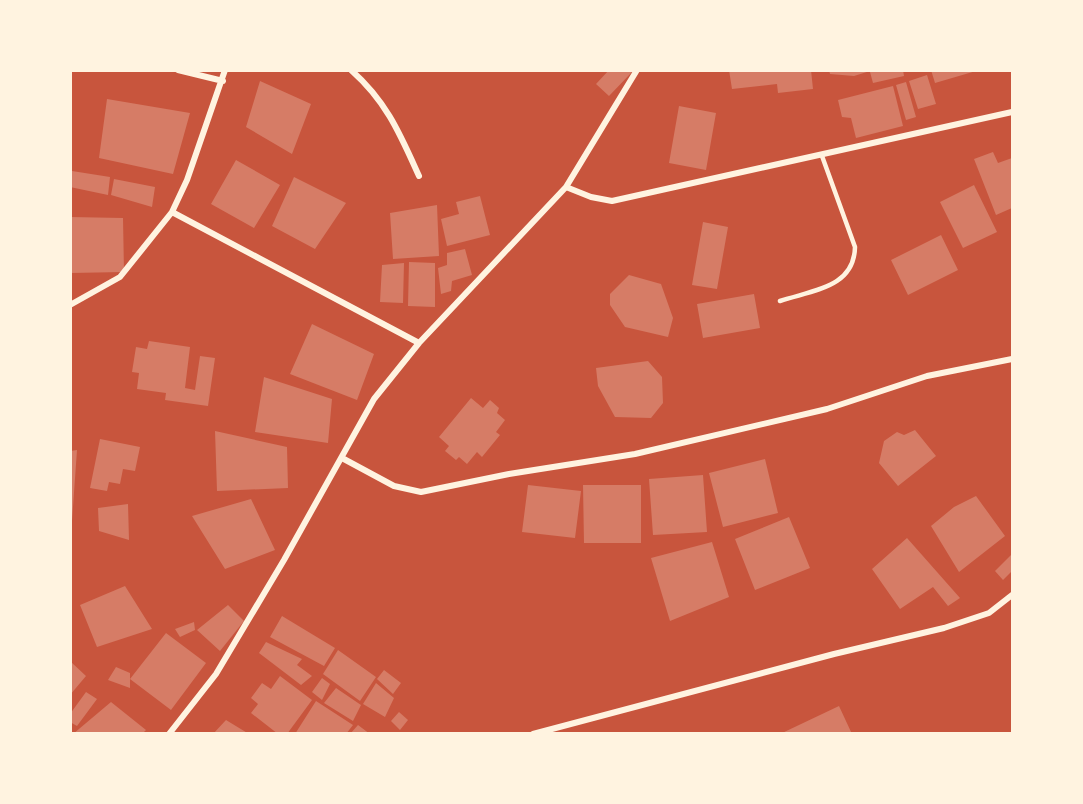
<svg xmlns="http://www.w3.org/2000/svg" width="1083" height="804" font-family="Karla,sans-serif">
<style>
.building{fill:#d67c66}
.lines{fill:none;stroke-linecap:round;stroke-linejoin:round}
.service{stroke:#fff3e0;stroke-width:4.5}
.minor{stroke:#fff3e0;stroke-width:6}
</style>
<rect width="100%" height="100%" fill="#c8553d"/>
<!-- building -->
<path class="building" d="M609,70L632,72L609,96L596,84Z
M729,70H811L813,89L778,93L777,84L732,89Z
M829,70H870V71L854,76L830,74Z
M877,70H903L904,76L873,83L870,72Z
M931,70H976V71L935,83Z
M927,75L936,104L918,109L909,81Z
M260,81L311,104L292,154L246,127Z
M906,82L916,117L906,120L896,85Z
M893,86L903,126L856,138L851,118L842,117L838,100Z
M107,99L190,113L173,174L99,158Z
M679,106L716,113L706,170L669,163Z
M993,152L998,163L1012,158V208L996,215L974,159Z
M236,160L280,185L254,228L211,204Z
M72,171L110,177L108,195L70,187Z
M294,177L346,203L315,249L272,226Z
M114,179L155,187L152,207L111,195Z
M974,185L997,232L963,248L940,202Z
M480,196L490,235L447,246L441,219L459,214L456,202Z
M437,205L439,256L393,259L390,213Z
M70,217L123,218L124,272L70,273Z
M703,222L728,227L717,289L692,285Z
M941,235L958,270L908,295L891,260Z
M465,249L472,275L452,281L451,291L441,294L438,268L447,265V253Z
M409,262L435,263V307L408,306Z
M404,263L403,303L380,302L382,265Z
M629,275L661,284L673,318L668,337L625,327L610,305V294Z
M754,294L760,328L703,338L697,304Z
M312,324L374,354L357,400L290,374Z
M149,341L190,347L185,388L195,390L200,356L215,358L208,406L165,400L166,393L137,389L139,373L132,372L136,347L147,349Z
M648,361L662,377L663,403L651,418L615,417L598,386L596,368Z
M264,377L332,399L328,443L255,432Z
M471,398L483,408L490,400L499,408L497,413L505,420L496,432L500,435L482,457L477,452L467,464L459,457L456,460L445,451L449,446L439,437Z
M915,430L936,456L898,486L879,463L884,441L897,432L904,435Z
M215,431L287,447L288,488L217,491Z
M100,439L140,447L135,471L123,469L120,484L109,482L107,491L90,488Z
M77,450L72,521H70V451Z
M765,459L778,513L723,527L709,473Z
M703,475L707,532L653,535L649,479Z
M528,485L581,491L575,538L522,532Z
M583,485H641V543H584Z
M976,496L1005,536L959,572L931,526L954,507Z
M251,499L275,550L225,569L192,516Z
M128,504L129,540L99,531L98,508Z
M789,517L810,568L755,590L735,539Z
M907,538L960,598L948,606L933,587L900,609L872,569Z
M712,542L729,597L670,621L651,558Z
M1012,554V571L1003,580L995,571Z
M125,586L152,629L97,647L80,605Z
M228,605L244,621L220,651L197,630Z
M282,616L335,648L324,666L270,637Z
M194,622L195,630L180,637L175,629Z
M166,633L206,663L171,710L130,679Z
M266,642L302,659L297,665L312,676L301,685L259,653Z
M338,650L376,677L360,701L323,674Z
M70,661L86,676L70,695Z
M116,667L130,673V688L108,680Z
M384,670L401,683L393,694L377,679Z
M280,676L312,700L287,734H278L251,713L258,704L251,698L262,683L271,689Z
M322,678L330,684L322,700L312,692Z
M376,683L394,698L385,717L363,704Z
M336,688L361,705L353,721L324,703Z
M86,692L97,699L77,726L70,722V714Z
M316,701L353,725L346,734H295Z
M111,702L146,730L142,734H73Z
M839,706L852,734H780Z
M399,712L408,720L400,730L391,721Z
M226,720L249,734H213Z
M358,725L370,734H350Z"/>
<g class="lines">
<!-- service -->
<path class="service" d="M780,301C813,290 854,288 855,247L822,156"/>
<!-- minor -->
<path class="minor" d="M178,70L223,81
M351,70C387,102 400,134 419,176
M566,187L591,197L612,201L1012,112
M172,212L419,343
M70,305L120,277L172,212L187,180L225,70
M342,458L394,486L421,492L509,474L635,454L827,409L927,376L1012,359
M169,734L216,674L284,560L374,399L419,343L566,187L637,70
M533,734L834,654L944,628L989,613L1012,595"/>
</g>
<!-- border -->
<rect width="1083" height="804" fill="none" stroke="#fff3e0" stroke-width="144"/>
</svg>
